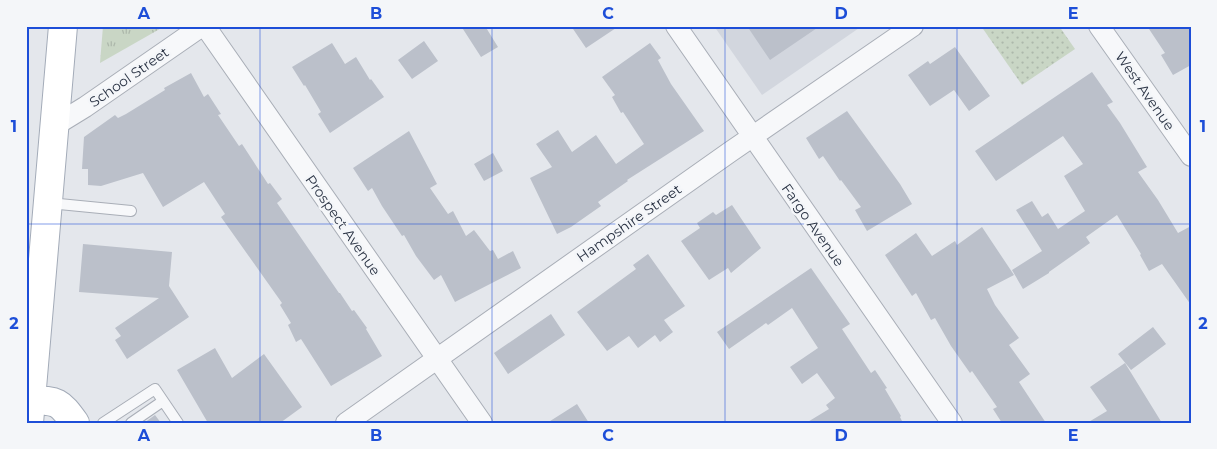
<svg xmlns="http://www.w3.org/2000/svg" width="1217" height="449" font-family="Montserrat,sans-serif">
<style>
.built{fill:#d2d6de}
.grass{fill:url(#grass-tufts)}
.garden{fill:url(#garden-dots)}
.building{fill:#bbc0ca}
.lines{fill:none;stroke-linecap:round;stroke-linejoin:round}
.lane-casing{stroke:#a9aeb7;stroke-width:12}
.street-casing{stroke:#a9aeb7;stroke-width:22}
.primary-casing{stroke:#a3abb8;stroke-width:30}
.lane{stroke:#f7f8fa;stroke-width:10}
.street{stroke:#f7f8fa;stroke-width:20}
.primary{stroke:#fff;stroke-width:28}
.grid{fill:none;stroke:#1d4ed8;stroke-width:1;stroke-opacity:0.55}
.labels{text-anchor:middle;dominant-baseline:central;stroke-width:5;stroke-linejoin:round;paint-order:stroke}
.street-label{font-size:14px;fill:#2b3445;stroke:#f4f6f9}
.neatline{fill:none;stroke:#1d4ed8;stroke-width:2}
.grid-label{font-size:16px;text-anchor:middle;font-weight:bold;fill:#1d4ed8}
</style>
<defs>
<pattern id="grass-tufts" width="24" height="20" patternUnits="userSpaceOnUse" patternTransform="scale(1.25)"><rect width="24" height="20" fill="#c9d6c5"/><path d="M3 7l-1-3M5 7V3M7 7l1-3M15 17l-1-3M17 17v-4M19 17l1-3" fill="none" stroke="#adb8ab"/></pattern>
<pattern id="garden-dots" width="8" height="8" patternUnits="userSpaceOnUse" patternTransform="scale(1.25)"><rect width="8" height="8" fill="#c9d6c5"/><path d="M2 2h.1M6 6h.1" fill="none" stroke="#adb8ab" stroke-width="1.8" stroke-linecap="round"/></pattern>
</defs>
<rect width="100%" height="100%" fill="#e4e7ec"/>
<!-- built -->
<path class="built" d="M714,26H862L762,95Z"/>
<!-- grass -->
<path class="grass" d="M103,26H165L100,63Z"/>
<!-- garden -->
<path class="garden" d="M981,26H1059L1075,49L1022,85Z"/>
<!-- building -->
<path class="building" d="M461,26H485L498,47L481,57Z
M571,26H619L586,48Z
M747,26H820L770,60Z
M1147,26H1191V65L1173,75L1161,55L1165,53Z
M424,41L438,61L412,79L398,60Z
M332,43L345,64L356,57L370,80L371,79L384,97L330,133L318,114L321,112L305,85L304,86L292,67Z
M650,43L661,58L658,60L671,84L704,131L627,180L628,181L598,202L601,206L571,227L557,234L530,178L552,167L536,144L558,130L572,152L596,135L616,164L644,144L623,112L621,113L612,97L615,95L602,77Z
M955,47L990,96L969,111L954,90L930,106L908,75L928,61L930,64Z
M1092,72L1113,102L1107,105L1120,123L1147,167L1138,172L1158,200L1178,233L1191,226V305L1162,264L1149,271L1140,255L1141,254L1117,215L1086,237L1090,243L1049,272V273L1023,289L1012,270L1042,251L1016,210L1032,201L1042,217L1048,213L1058,229L1085,211L1064,176L1083,164L1063,136L996,181L975,151Z
M191,73L204,97L208,94L221,114L218,115L239,146L242,144L268,184L270,183L282,199L277,203L339,293H340L352,311L354,310L367,328L366,329L382,356L331,386L301,339L296,342L288,325L291,323L280,305L282,303L221,217L225,214L204,182L163,207L143,173L101,186L88,185V169H82L84,137L115,115L118,118L126,114L165,90L164,88Z
M847,111L900,184L912,204L867,231L855,210L861,207L841,180L840,181L823,156L819,159L806,138Z
M409,131L437,184L430,188L448,214L453,211L466,236L474,230L490,251L493,250L498,259L513,251L521,268L455,302L441,275L434,280L416,256L404,235L402,236L382,206L372,188L368,191L353,168Z
M493,153L503,171L484,181L474,164Z
M732,205L761,248L731,273L728,268L709,280L681,241L700,228L697,223L713,212L716,215Z
M982,227L1014,275L987,289L995,305L1019,338L1009,345L1030,374L1019,382L1046,423H1002L993,409L997,407L972,371L970,373L951,346L935,318L931,320L916,293L912,296L885,255L916,233L932,256L955,241L957,245Z
M83,244L172,252L169,286L189,317L127,359L115,340L121,336L115,328L159,298L79,292Z
M648,254L685,306L664,320L673,332L660,342L655,335L638,348L629,336L607,351L577,312L636,269L633,265Z
M811,268L850,324L842,329L871,373L875,370L887,388L885,389L901,416L900,417L903,423H806L829,409L826,405L835,398L817,373L802,384L790,367L818,348L792,308L768,325L766,323L729,349L717,332Z
M551,314L565,335L508,374L494,353Z
M1153,327L1166,344L1131,370L1118,354Z
M215,348L232,378L264,354L302,407L280,423H208L177,370Z
M1125,363L1162,423H1087L1107,411L1090,387Z
M577,404L589,423H547Z
M155,415L161,423H144Z"/>
<g class="lines">
<!-- lane casing -->
<g class="lane-casing">
<path id="lane" d="M49,203L131,211
M103,423L155,389L178,423
M131,423L163,401"/>
</g>
<!-- street casing -->
<g class="street-casing">
<path id="street" d="M205,26L482,423
M676,26L952,423
M1099,26L1191,156
M54,126L85,107L202,26
M346,423L730,152L913,26"/>
</g>
<!-- primary casing -->
<g class="primary-casing">
<path id="primary" d="M31,400C58,401 59,401 75,423
M29,423L63,26"/>
</g>
<!-- lane -->
<use href="#lane" class="lane"/>
<!-- street -->
<use href="#street" class="street"/>
<!-- primary -->
<use href="#primary" class="primary"/>
</g>
<!-- grid -->
<path class="grid" d="M260,26V423M492,26V423M725,26V423M957,26V423M26,224H1191"/>
<g class="labels">
<!-- street labels -->
<g class="street-label">
<text transform="translate(129 77) rotate(-35)">School Street</text>
<text transform="translate(1145 91) rotate(55)">West Avenue</text>
<text transform="translate(629 223) rotate(-35)">Hampshire Street</text>
<text transform="translate(343 225) rotate(55)">Prospect Avenue</text>
<text transform="translate(813 225) rotate(55)">Fargo Avenue</text>
</g>
</g>
<!-- border -->
<rect width="1217" height="449" fill="none" stroke="#f4f6f9" stroke-width="55"/>
<rect x="28" y="28" width="1162" height="394" class="neatline"/>
<g class="grid-label">
<text x="144" y="19">A</text>
<text x="376" y="19">B</text>
<text x="608" y="19">C</text>
<text x="841" y="19">D</text>
<text x="1073" y="19">E</text>
<text x="14" y="132">1</text>
<text x="1203" y="132">1</text>
<text x="14" y="329">2</text>
<text x="1203" y="329">2</text>
<text x="144" y="441">A</text>
<text x="376" y="441">B</text>
<text x="608" y="441">C</text>
<text x="841" y="441">D</text>
<text x="1073" y="441">E</text>
</g>
</svg>
